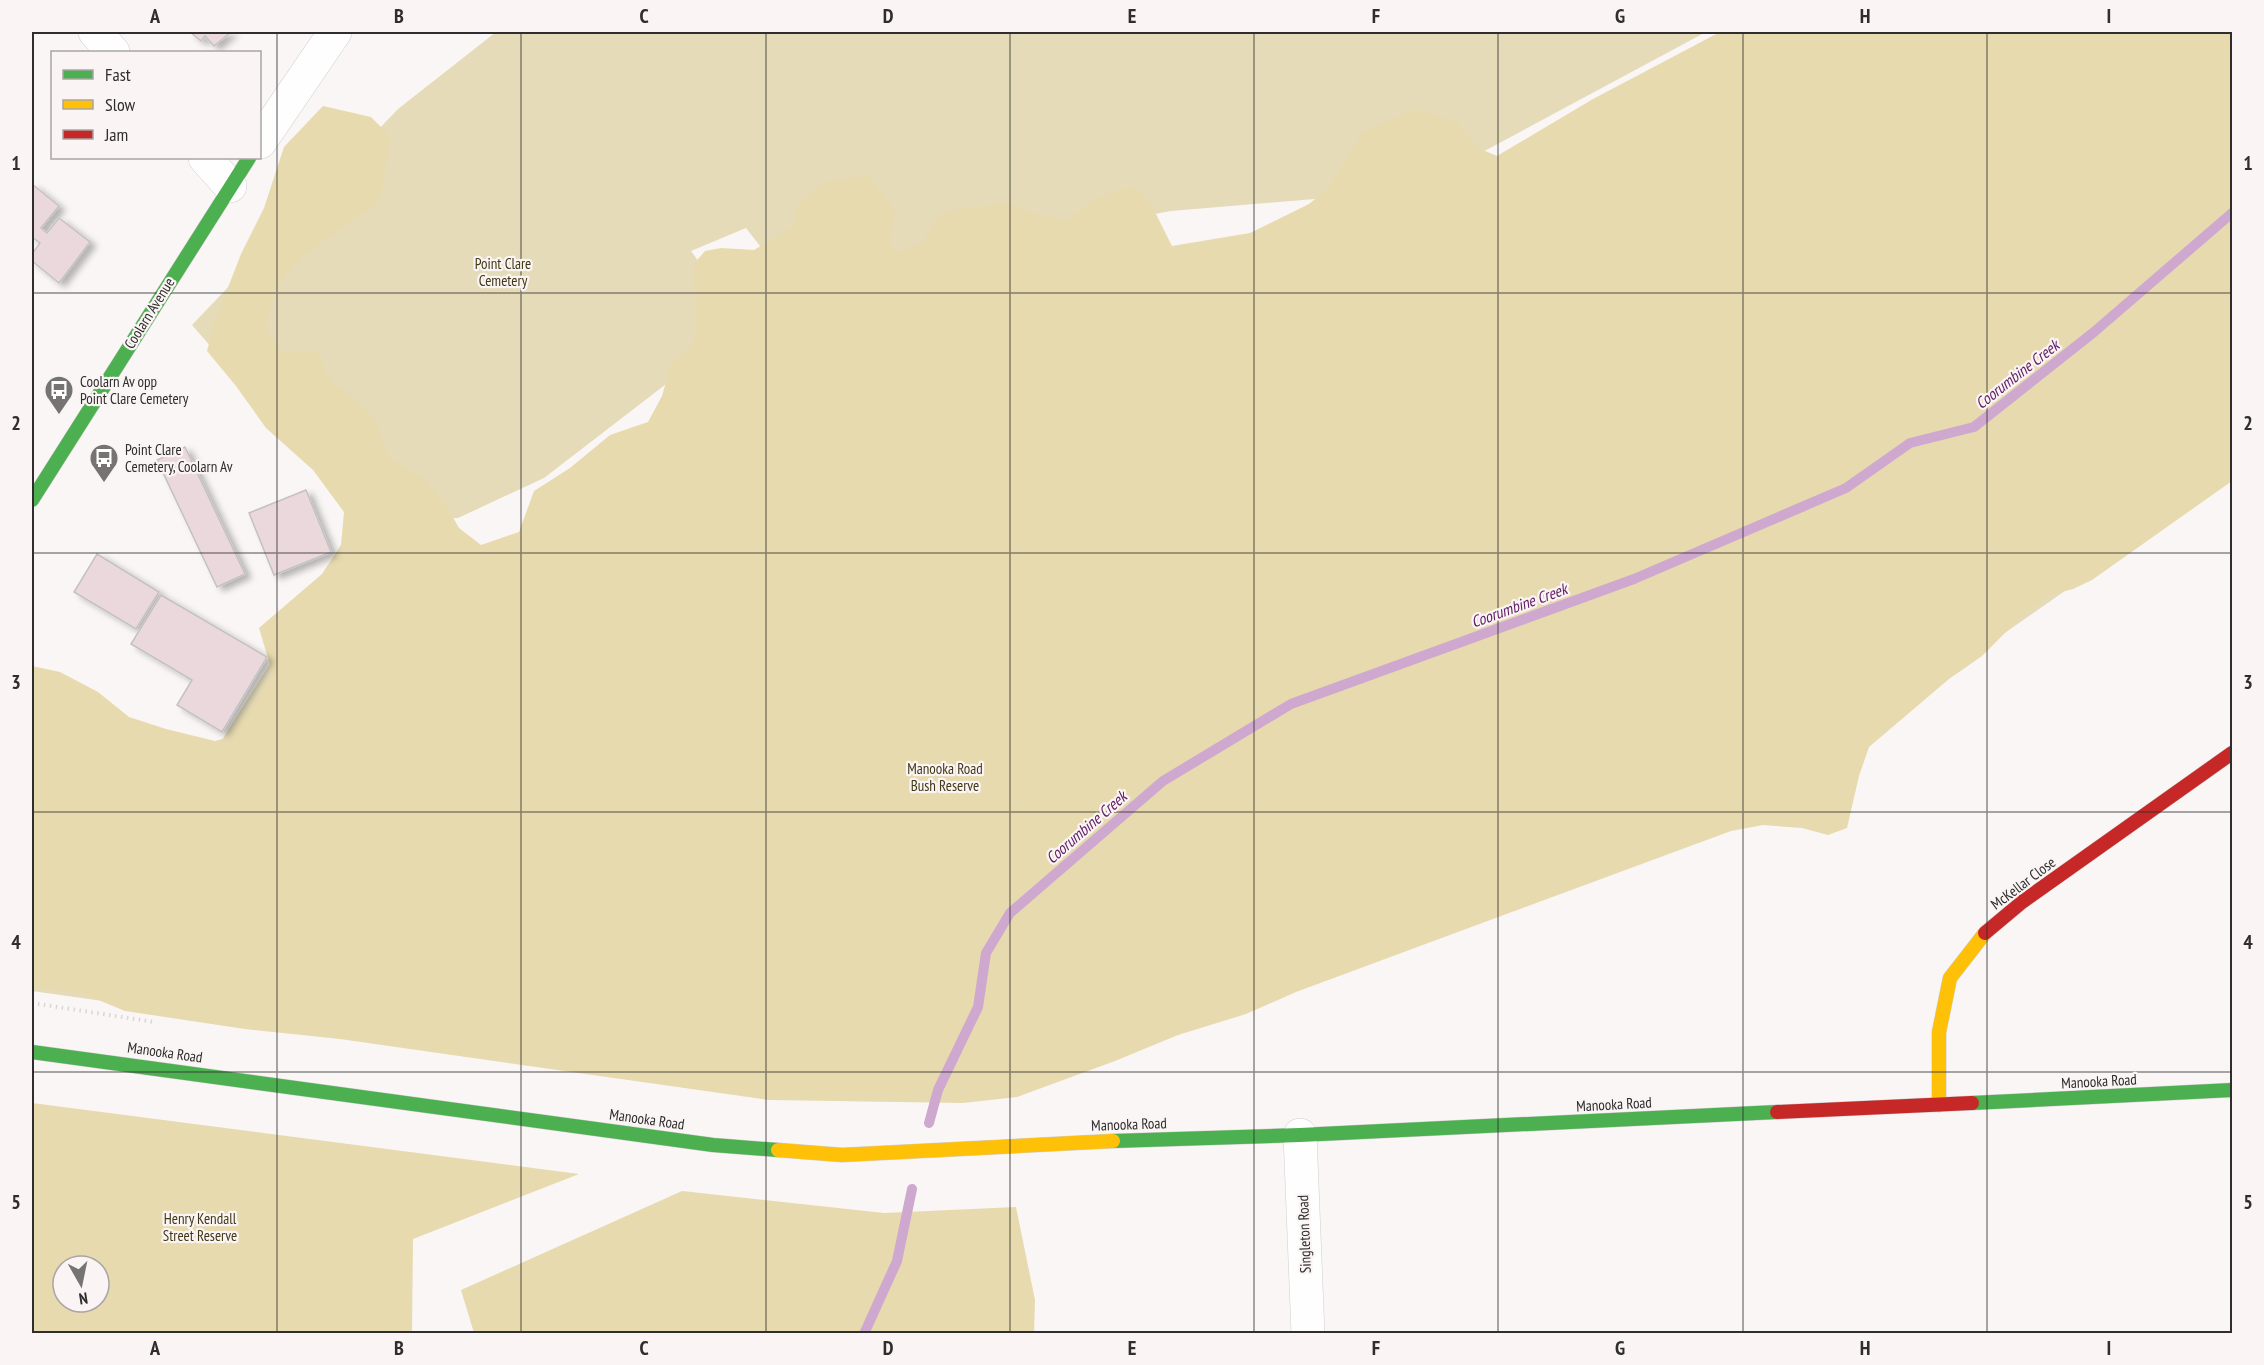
<svg xmlns="http://www.w3.org/2000/svg" width="2264" height="1365" font-family="'PT Sans Narrow',sans-serif">
<style>
.green{fill:#e5dbb8}
.forest{fill:#e7daae;fill-rule:evenodd}
.lines{fill:none;stroke-linecap:round;stroke-linejoin:round}
.stream{stroke:#cfa8d0;stroke-width:10}
.building{fill:#ead8dd;stroke:#c4c2c1;stroke-width:1.5;filter:url(#shadow)}
.street-casing{stroke:#d1cece;stroke-width:34}
.fast-casing{stroke:#d1cece;stroke-width:15}
.slow-casing{stroke:#d1cece;stroke-width:15}
.jam-casing{stroke:#d1cece;stroke-width:15}
.path{stroke:#d8d7d6;stroke-width:4;stroke-dasharray:1.5 4.5;stroke-linecap:butt}
.street{stroke:#fefefe;stroke-width:33}
.fast{stroke:#4caf50;stroke-width:14}
.slow{stroke:#ffc107;stroke-width:14}
.jam{stroke:#c62828;stroke-width:14}
.grid{fill:none;stroke:#2f2d2d;stroke-width:1.5;stroke-opacity:0.55}
.labels{text-anchor:middle;dominant-baseline:central;stroke-width:4.5;stroke-linejoin:round;paint-order:stroke}
.park-label{font-size:15px;fill:#413915;stroke:#faf5f4}
.street-label{font-size:15px;fill:#2f2d2d;stroke:#faf5f4}
.poi-label{font-size:15px;fill:#2f2d2d;stroke:#faf5f4;text-anchor:start}
.water-label{font-size:16px;font-style:italic;fill:#632068;stroke:#faf5f4}
.neatline{fill:none;stroke:#2f2d2d;stroke-width:2}
.grid-label{font-size:20px;text-anchor:middle;font-weight:bold;fill:#2f2d2d}
</style>
<defs>
<filter id="shadow"><feDropShadow dx="6" dy="4" stdDeviation="3" flood-color="#0004"/></filter>
</defs>
<rect width="100%" height="100%" fill="#f9f6f5"/>
<!-- green -->
<path class="green" d="M496,32H1706L1410,191L1171,211L787,281L746,228L691,251L744,324L544,478L458,518L361,520L476,647L2232,32V474L1723,830L785,1097L32,991V706L208,762L361,520L192,325L398,109Z"/>
<!-- forest -->
<path class="forest" d="M1720,32H2232V481L2092,580L2073,589L2049,595L2025,613L1982,656L1949,679L1869,747L1859,776L1847,828L1828,835L1802,828L1763,825L1731,831L1296,992L1246,1014L1178,1035L1115,1061L1017,1097L963,1103L769,1100L340,1039L245,1029L125,1011L84,994L32,987V666L60,672L98,692L129,717L166,729L215,741L230,737L273,675L259,628L322,574L341,545L344,512L313,470L266,428L236,386L207,351L215,321L241,254L264,208L284,147L323,106L371,117L391,137L380,201L305,254L277,285L265,330L282,351H319L326,375L376,420L387,456L427,481L447,507L459,528L481,545L519,532L534,491L570,468L610,435L648,422L662,396L672,361L694,345L696,306L693,265L705,251L721,248L754,250L794,226L799,202L827,181L868,176L895,210L890,241L893,253L922,243L938,215L960,209L1006,203L1040,215L1069,220C1089,198 1107,194 1135,186L1151,204L1172,246L1250,233L1309,204L1328,188L1362,133L1414,109L1456,121L1478,148L1497,156L1593,99Z
M32,1103L579,1174L413,1239L412,1333H32ZM63,1266H99V1302H63Z
M682,1191L884,1213L1016,1207L1035,1300L1034,1333H474L461,1290Z"/>
<g class="lines">
<!-- stream -->
<path class="stream" d="M929,1123L938,1090L978,1007L986,953L1010,913L1163,781L1291,704L1634,579L1846,488L1910,443L1974,427L2094,332L2232,213
M864,1334L897,1261L912,1189"/>
</g>
<!-- building -->
<path class="building" d="M190,32H231L214,46L205,36L201,41Z
M32,184L59,206L41,228L47,233L59,218L90,242L59,283L32,261V254L40,243L33,238L32,240Z
M185,447L245,574L217,587L157,460Z
M306,490L331,552L274,575L249,513Z
M97,554L159,592L136,629L74,592Z
M161,595L267,657L222,732L177,705L192,680L131,644Z"/>
<g class="lines">
<!-- street casing -->
<g class="street-casing">
<path id="street" d="M95,32L113,52
M260,142L335,32
M205,158L230,186
M1300,1135L1308,1334"/>
</g>
<!-- fast casing -->
<g class="fast-casing">
<path id="fast" d="M32,500L249,158
M32,1052L713,1145L778,1150
M1972,1103L2232,1090
M1113,1141L1300,1135L1777,1112"/>
</g>
<!-- slow casing -->
<g class="slow-casing">
<path id="slow" d="M1939,1105V1032L1950,978L1985,933
M778,1150L842,1155L1113,1141"/>
</g>
<!-- jam casing -->
<g class="jam-casing">
<path id="jam" d="M1985,933L2022,902L2232,753
M1777,1112L1972,1103"/>
</g>
<!-- path -->
<path class="path" d="M32,1003L154,1022"/>
<!-- street -->
<use href="#street" class="street"/>
<!-- fast -->
<use href="#fast" class="fast"/>
<!-- slow -->
<use href="#slow" class="slow"/>
<!-- jam -->
<use href="#jam" class="jam"/>
</g>
<!-- grid -->
<path class="grid" d="M277,32V1334M521,32V1334M766,32V1334M1010,32V1334M1254,32V1334M1498,32V1334M1743,32V1334M1987,32V1334M32,293H2232M32,553H2232M32,812H2232M32,1072H2232"/>
<!-- icons -->
<defs>
<g id="bus-pin" transform="scale(1.5)"><path d="M0 17L-7.5 6A9.5 9.5 0 1 1 7.5 6Z" fill="#767373" stroke="#faf5f4"/><path d="M-5-6H5V4H4V6H2V4H-2V6H-4V4H-5ZM-3.5-4V0h7V-4ZM-3.5 1.2v1.5H-2V1.2ZM2 1.2v1.5H3.5V1.2Z" fill="#fff"/></g>
</defs>
<g fill-rule="evenodd">
<use href="#bus-pin" x="59" y="390"/>
<use href="#bus-pin" x="104" y="458"/>
</g>
<g class="labels">
<!-- park labels -->
<g class="park-label">
<text x="503" y="263">Point Clare<tspan x="503" dy="17">Cemetery</tspan></text>
<text x="945" y="768">Manooka Road<tspan x="945" dy="17">Bush Reserve</tspan></text>
<text x="200" y="1218">Henry Kendall<tspan x="200" dy="17">Street Reserve</tspan></text>
</g>
<!-- street labels -->
<g class="street-label">
<text transform="translate(149 313) rotate(-58)">Coolarn Avenue</text>
<text transform="translate(2023 883) rotate(-37)">McKellar Close</text>
<text transform="translate(165 1052) rotate(8)">Manooka Road</text>
<text transform="translate(2099 1081) rotate(-3)">Manooka Road</text>
<text transform="translate(1614 1104) rotate(-3)">Manooka Road</text>
<text transform="translate(647 1119) rotate(8)">Manooka Road</text>
<text transform="translate(1129 1124) rotate(-2)">Manooka Road</text>
<text transform="translate(1304 1234) rotate(-92)">Singleton Road</text>
</g>
<!-- poi labels -->
<g class="poi-label">
<text x="80" y="381">Coolarn Av opp<tspan x="80" dy="17">Point Clare Cemetery</tspan></text>
<text x="125" y="449">Point Clare<tspan x="125" dy="17">Cemetery, Coolarn Av</tspan></text>
</g>
<!-- water labels -->
<g class="water-label">
<text transform="translate(2017 374) rotate(-38)">Coorumbine Creek</text>
<text transform="translate(1519 605) rotate(-20)">Coorumbine Creek</text>
<text transform="translate(1086 827) rotate(-41)">Coorumbine Creek</text>
</g>
</g>
<!-- border -->
<rect width="2264" height="1365" fill="none" stroke="#faf5f4" stroke-width="66"/>
<!-- legend -->
<rect x="51" y="51" width="210" height="108" fill="#faf5f4" stroke="#a9a5a4" stroke-width="1.5"/>
<rect x="63" y="70" width="30" height="9" fill="#4caf50" stroke="#a9a5a4" stroke-width="1.5"/>
<text x="105" y="81" font-size="18" fill="#2f2d2d">Fast</text>
<rect x="63" y="100" width="30" height="9" fill="#ffc107" stroke="#a9a5a4" stroke-width="1.5"/>
<text x="105" y="111" font-size="18" fill="#2f2d2d">Slow</text>
<rect x="63" y="130" width="30" height="9" fill="#c62828" stroke="#a9a5a4" stroke-width="1.5"/>
<text x="105" y="141" font-size="18" fill="#2f2d2d">Jam</text>
<!-- north arrow -->
<g transform="translate(81 1284) rotate(171)"><circle r="28" fill="#faf5f4" stroke="#a9a5a4" stroke-width="1.5"/>
<path d="M0-4.5L10 22L0 15L-10 22Z" fill="#767373"/>
<text y="-9" font-size="16" font-weight="bold" text-anchor="middle" fill="#2f2d2d">N</text>
</g>
<rect x="33" y="33" width="2198" height="1299" class="neatline"/>
<g class="grid-label">
<text x="155" y="23">A</text>
<text x="399" y="23">B</text>
<text x="644" y="23">C</text>
<text x="888" y="23">D</text>
<text x="1132" y="23">E</text>
<text x="1376" y="23">F</text>
<text x="1620" y="23">G</text>
<text x="1865" y="23">H</text>
<text x="2109" y="23">I</text>
<text x="16" y="170">1</text>
<text x="2248" y="170">1</text>
<text x="16" y="430">2</text>
<text x="2248" y="430">2</text>
<text x="16" y="689">3</text>
<text x="2248" y="689">3</text>
<text x="16" y="949">4</text>
<text x="2248" y="949">4</text>
<text x="16" y="1209">5</text>
<text x="2248" y="1209">5</text>
<text x="155" y="1355">A</text>
<text x="399" y="1355">B</text>
<text x="644" y="1355">C</text>
<text x="888" y="1355">D</text>
<text x="1132" y="1355">E</text>
<text x="1376" y="1355">F</text>
<text x="1620" y="1355">G</text>
<text x="1865" y="1355">H</text>
<text x="2109" y="1355">I</text>
</g>
</svg>
